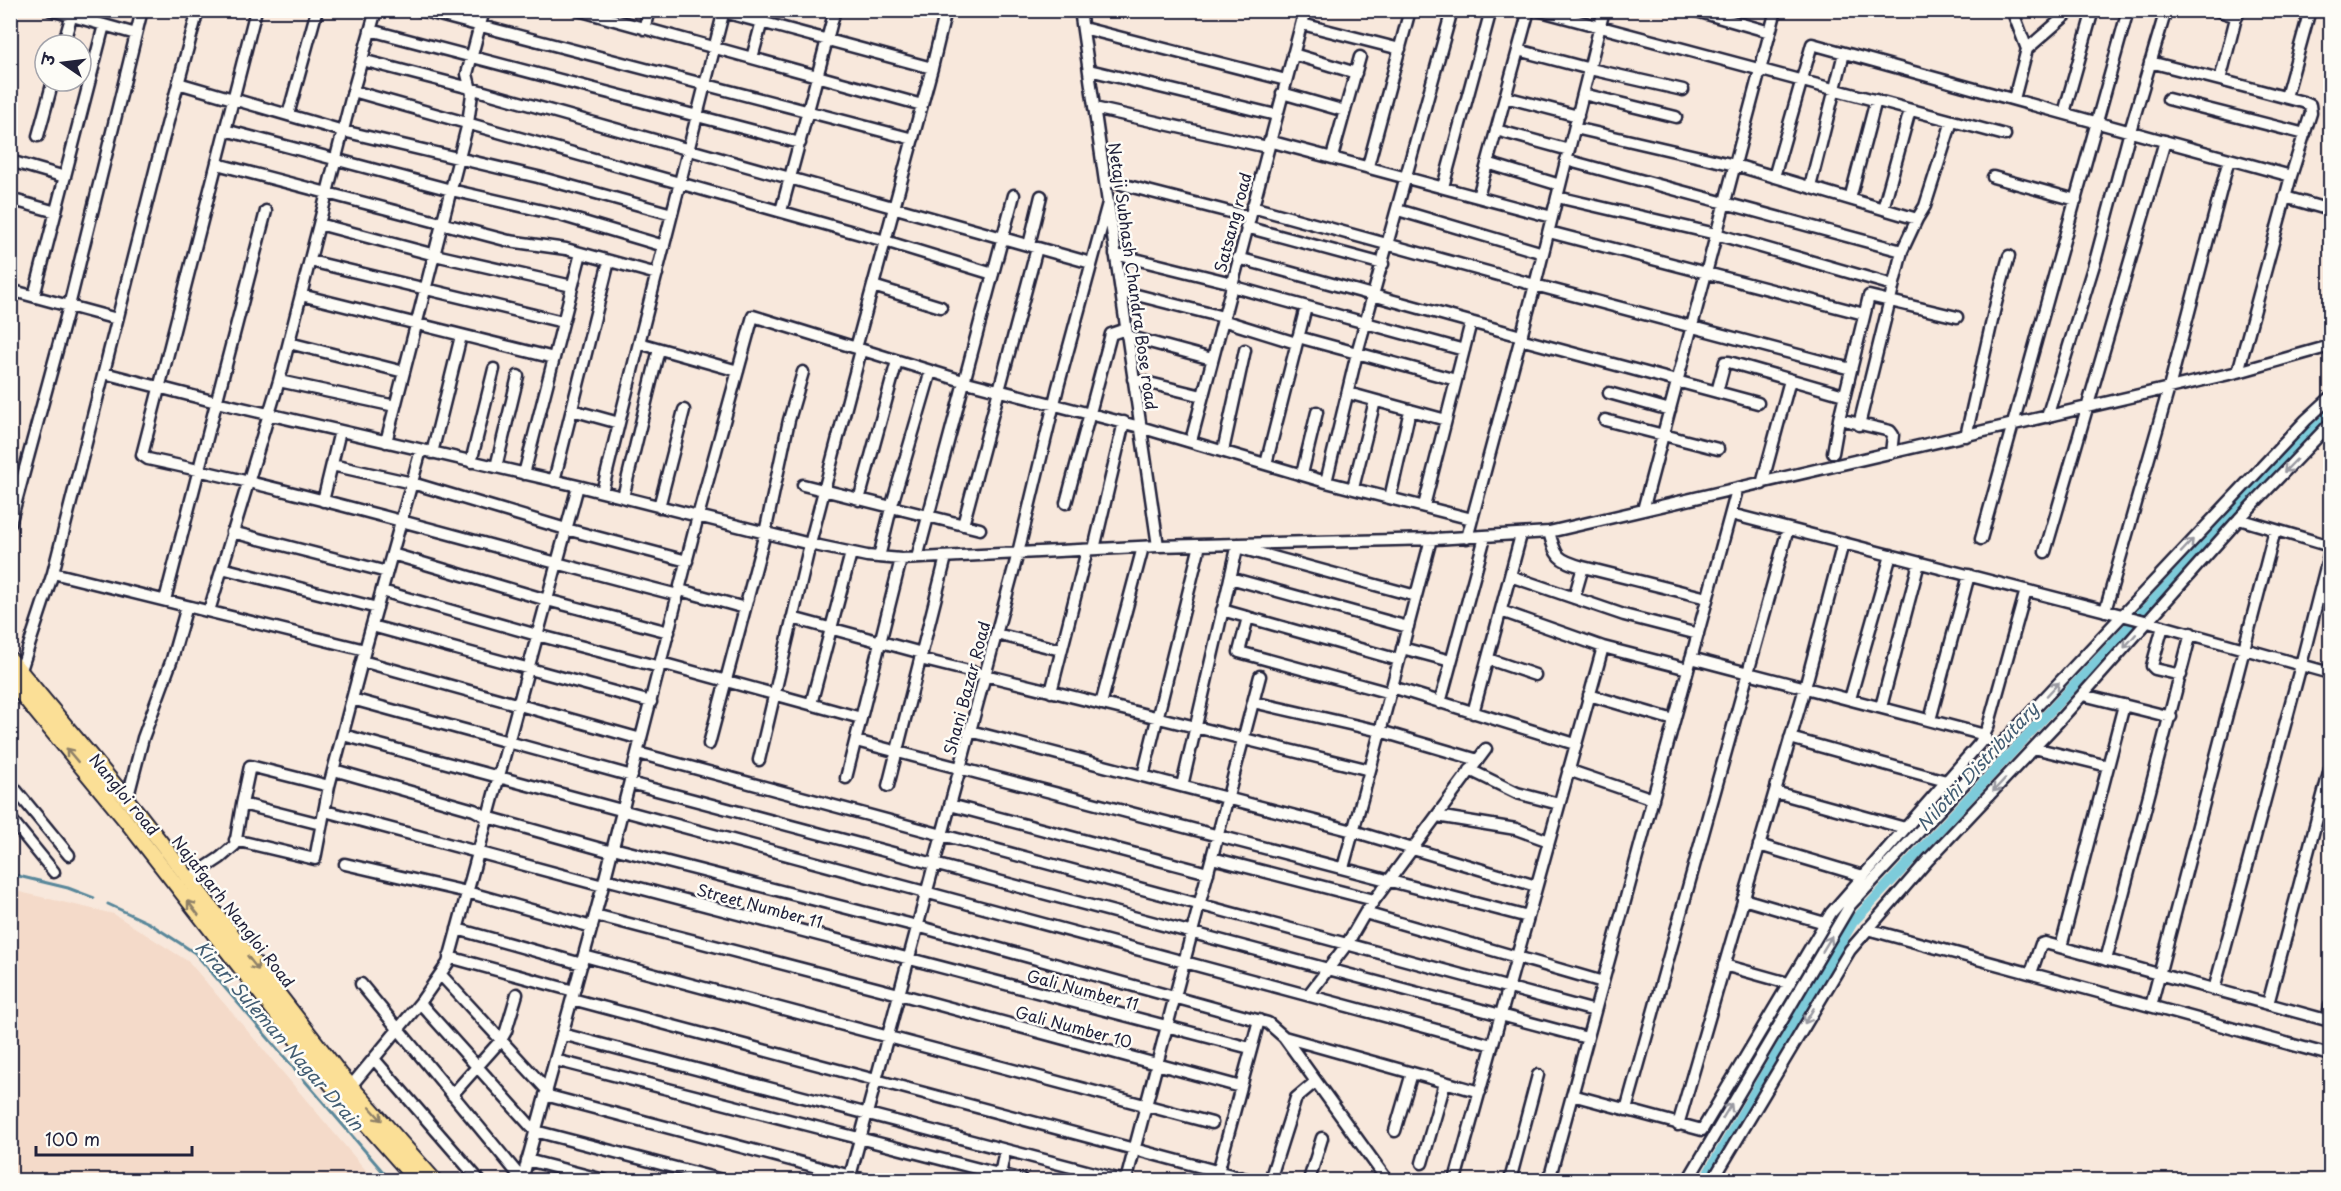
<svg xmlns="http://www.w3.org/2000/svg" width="2341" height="1191" font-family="'Playpen Sans','Playpen Sans Deva',sans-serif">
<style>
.built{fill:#f4dac9}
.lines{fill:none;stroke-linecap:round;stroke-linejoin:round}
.stream{stroke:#59879a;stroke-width:3}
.canal{stroke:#7dcbda;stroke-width:10}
.minor-casing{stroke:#22223b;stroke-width:15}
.major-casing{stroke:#22223b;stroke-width:18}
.minor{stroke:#fdfcf7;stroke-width:10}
.major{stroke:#fbdf96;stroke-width:14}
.oneway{stroke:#9a9aa2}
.oneway2{stroke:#8e8068}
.labels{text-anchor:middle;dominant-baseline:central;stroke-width:5;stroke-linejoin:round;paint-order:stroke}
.street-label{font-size:16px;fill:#22223b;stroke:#fdfcf7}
.water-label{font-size:18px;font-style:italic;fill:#425d73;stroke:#fdfcf7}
</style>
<rect width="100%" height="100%" fill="#f8e8dc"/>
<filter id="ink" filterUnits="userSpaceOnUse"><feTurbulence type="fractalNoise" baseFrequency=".0167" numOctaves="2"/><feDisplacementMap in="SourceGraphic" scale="12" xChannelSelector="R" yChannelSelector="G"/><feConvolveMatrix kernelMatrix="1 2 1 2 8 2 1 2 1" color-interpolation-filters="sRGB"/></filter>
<g filter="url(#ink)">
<!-- built -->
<path class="built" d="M11,890L114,914L189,962L374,1180H11Z"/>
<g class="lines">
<!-- stream -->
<path class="stream" d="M10,874L68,888L94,898
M108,904L149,923L195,953L390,1180"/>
<!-- canal -->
<path class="canal" d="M1704,1180L1853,922L2311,432L2330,415"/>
<!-- minor casing -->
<g class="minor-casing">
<path id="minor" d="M51,10L136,34
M256,10L142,455L148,459C327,497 501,550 678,595
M420,10L913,139
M578,10L922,105
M724,10L639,343L738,371
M1080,10L1158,546
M1537,10L2005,135
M1693,10L1770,32
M2012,10L2027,49L2014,99
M2216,10L2237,17
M2238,10L2220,80L2303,102L2310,105L2311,113L2291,176L2238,372
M724,12L932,68
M1302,24L1400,49
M1083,28L1286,80
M644,29L649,10
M370,30L800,143
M63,45L73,11
M2027,49L2072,10
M1518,50L1590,69L1683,90
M1293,54L1356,73
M752,58L765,10
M362,60L470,88L1091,263
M2150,62L2220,80
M1089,70L1276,115
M178,83L343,131L538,177L672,214
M353,91L885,241L993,274
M1282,93L1345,111
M1583,94L1676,117
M1505,97L1578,116
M2286,97L2310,10
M2168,99L2305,134
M1094,108L1267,147
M2064,113L2093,10
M288,115L317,10
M1575,128L1735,165L1917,219L1925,206L1952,121
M225,130L451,190L560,215L664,246
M1496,130L1569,150
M38,136L53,81
M1269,141L1552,217
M1332,157L1360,57
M1566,160L1902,251
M10,161L65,177
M1487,163L1560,185
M217,164L509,241L566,249L657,274
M1368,166L1410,10
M1774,177L1812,44L2291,176
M1993,177L2076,200
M1105,180L1249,217
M1443,187L1491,10
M1810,187L1844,53
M1478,197L1529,10
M1557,197L1716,234L1893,285
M2285,197L2330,210
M10,199L56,212
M1850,199L1876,100
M1252,207L1535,285L1851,369
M1883,209L1910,110
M1398,210L1543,253
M781,211L835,10
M319,224L435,255L572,286
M1246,227L1383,264
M1549,232L1864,314
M1029,245L1041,196
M1115,254L1232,283
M1238,258L1521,336
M310,261L563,322
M873,286L941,307
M1231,286L1464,350
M10,290L117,319
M1121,291L1223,317
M301,295L554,358
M34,296L104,25
M1222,320L1296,343
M1127,336L1212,359
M1298,337L1456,380
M1520,339L1758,403
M289,343L404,372
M856,348L932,68L946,10
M104,373L216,402L578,486L810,544L867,556L901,559L1158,546L1435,539L1549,532L2238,372L2330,346
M1133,379L1202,396
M279,381L395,406
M1717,392L1725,362H1729L1844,395
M1348,393L1446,420
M1609,393L1670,410
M572,410L619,423L639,343
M2047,417L2096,258L2130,131L2166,10
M1605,420L1718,449
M1859,425L1902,251L1917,219
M1966,436L1996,303L2009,256
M1191,441L1305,10
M386,442L468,123L472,94L467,74L484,10
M1223,451L1245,350
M432,453L461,336
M1833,453L1839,419
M1891,453L1893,435L1890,431L1839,419L1869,296L1957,317
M471,462L494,369
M1266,464L1306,307
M332,465L412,483L566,529L687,561
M496,467L518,376
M524,474L581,253
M1302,474L1317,412
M554,481L609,261
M1326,482L1357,353L1452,10
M1762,484L1790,380
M803,485L980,529
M1353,488L1375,401
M602,492L619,423
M623,497L659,349
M1390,498L1410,410
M859,500L897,361
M323,501L340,431
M1066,503L1111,334L1126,329
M1424,506L1471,322
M659,507L684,410
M1643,510L1776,10
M1731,514L2141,620L2301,665L2214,990
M2239,519L2330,546
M10,524L69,306L142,10
M963,525L1037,248
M232,532L387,572
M1549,532C1556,557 1557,560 1583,567
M1467,538L1535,285L1604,10
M1981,539L2128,10
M1240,548L1416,596
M1094,549L1124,422
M2330,551L2301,665L2330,673
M2045,552L2165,141
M392,554L547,600L669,632
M879,557L891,508L931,371
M917,558L1014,195
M222,568L377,608
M53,573L365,650
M1510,576L1624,615L1698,634
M1230,578L1408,627
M680,590L745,608
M382,591L537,635L660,667
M1574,598L1583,567L1707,598
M165,600L266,211
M1222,610L1399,660
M209,611L279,381L353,91L376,10
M1501,611L1603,647L1688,669
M2105,611L2169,388L2229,159
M1248,617L1239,652L1390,693
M792,618L922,653
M372,626L651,702
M2163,626L2152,666L2155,669L2181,675
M996,634L1061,650
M1402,648L1451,661
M1691,658L1985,735L1986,740
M920,659L1370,770
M1488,659L1535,675
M362,661L641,739
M661,663L861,718
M19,676L53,573L160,151L198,10
M1392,687L1575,744
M1051,692L1087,550
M1589,695L1674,720
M2083,695L2171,717
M352,699L632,776
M1850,699L1891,555
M1253,702L1380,731L1478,760
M1440,703L1485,537
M811,704L851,553
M1101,704L1143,547
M1881,707L1919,563
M1473,713L1521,535
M1930,720L1969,575
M970,731L1353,831L1536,886
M343,735L1492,1045
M1790,738L1946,781
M856,741L1528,917
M709,744L765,533L789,420L803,372
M2034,748L2108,766
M638,753L1595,1011
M759,760L810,544L861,350
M334,770L474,810L487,817L612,852
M1470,770L1517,793L1559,804
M1568,770L1653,799
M1143,776L1200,545
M846,778L901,559
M10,783L69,855
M630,783L1587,1038
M888,786L946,557
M1182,786L1238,544
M1775,792L1905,828
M127,800L143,738L172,659L187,606
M242,804L250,766L329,786
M950,805L1208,873
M325,811L603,886
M1437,816L1516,829L1549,841
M10,818L54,872
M235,840L315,859L329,786L365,650L421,450
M1759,845L1863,876
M613,848L917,926L1268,1023L1284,1037L1387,1180
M1212,858L1374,900
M345,864L467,892L592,927
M1343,868L1370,770L1431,539
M188,879L220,858L235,845L242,804L321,824
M605,879L1250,1048
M1743,899L1825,923
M1365,913L1603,982
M595,915L899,994L1241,1087
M457,929L582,964
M1867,929L2330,1055
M2061,947L2124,705
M584,956L1212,1123
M449,957L574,991
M2106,960L2191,633
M1724,965L1788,983
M2031,973L2041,944L2045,943L2330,1021
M441,975L547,1090
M361,984L522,1179
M1309,994L1347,944L1365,913L1486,749
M572,999L1250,1180
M420,1003L535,1131L722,1180
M2268,1004L2330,769
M2151,1006L2275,530
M2327,1020L2330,1006
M562,1034L1121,1180
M1284,1037L1480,1092
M374,1059L479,1180
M555,1060L1022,1180
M351,1086L420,1003L448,963L578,486
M452,1095L501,1040L506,1031L517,994
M545,1095L866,1180
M1572,1095L1702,1130L1831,913L1980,743L1988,727L2026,590
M1626,1110L1788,529
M1678,1125L1805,688L1843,543
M1395,1131L1412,1073
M527,1160L604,1180
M1422,1163L1445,1083
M1218,1172L1259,1020
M522,1180L603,886L698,516L753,316L963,381L1140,427L1326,482L1472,519
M849,1180L1018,553L1058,387L1108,203
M999,1180L1005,1150
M1122,1180L1127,1177L1260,676
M1270,1180L1296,1098L1315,1082
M1309,1180L1322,1138
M1455,1180L1603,647
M1510,1180L1538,1075
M1549,1180L1737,490
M1688,1180L1850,905L2306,420L2330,398
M1713,1180L1850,950L1928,860L2059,721L2239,519L2330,424"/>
</g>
<!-- major casing -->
<g class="major-casing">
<path id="major" d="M10,659L138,813L341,1075L434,1180
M10,680L127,822L331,1084L416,1180"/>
</g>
<!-- minor -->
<use href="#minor" class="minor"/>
<!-- major -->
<use href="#major" class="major"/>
</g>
<!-- one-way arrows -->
<defs><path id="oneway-shaft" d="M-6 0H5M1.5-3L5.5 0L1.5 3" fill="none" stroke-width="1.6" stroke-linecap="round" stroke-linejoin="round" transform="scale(1.5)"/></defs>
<g class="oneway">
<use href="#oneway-shaft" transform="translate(2290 466) rotate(134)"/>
<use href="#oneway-shaft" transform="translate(2187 546) rotate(-47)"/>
<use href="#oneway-shaft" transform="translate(2130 641) rotate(131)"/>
<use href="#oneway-shaft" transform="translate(2053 689) rotate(-47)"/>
<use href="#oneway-shaft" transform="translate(1999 785) rotate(133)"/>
<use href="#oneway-shaft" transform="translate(1827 944) rotate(-59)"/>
<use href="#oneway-shaft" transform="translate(1809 1016) rotate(121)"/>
<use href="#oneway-shaft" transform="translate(1727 1111) rotate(-59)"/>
</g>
<g class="oneway2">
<use href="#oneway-shaft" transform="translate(72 755) rotate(-130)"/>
<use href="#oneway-shaft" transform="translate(193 908) rotate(-128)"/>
<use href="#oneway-shaft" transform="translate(253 963) rotate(52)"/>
<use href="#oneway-shaft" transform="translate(376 1114) rotate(48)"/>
</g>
</g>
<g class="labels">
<!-- street labels -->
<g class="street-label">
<text transform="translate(1232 222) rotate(-75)">Satsang road</text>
<text transform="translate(1134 276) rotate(82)">Netaji Subhash Chandra Bose road</text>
<text transform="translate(966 688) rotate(-75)">Shani Bazar Road</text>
<text transform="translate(125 794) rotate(51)">Nangloi road</text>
<text transform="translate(760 905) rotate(15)">Street Number 11</text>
<text transform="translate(234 911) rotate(52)">Najafgarh Nangloi Road</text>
<text transform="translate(1083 989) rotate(15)">Gali Number 11</text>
<text transform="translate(1074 1026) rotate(15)">Gali Number 10</text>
</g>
<!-- water labels -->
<g class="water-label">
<text transform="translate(1977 766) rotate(-47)">Nilothi Distributary</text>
<text transform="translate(280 1035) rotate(49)">Kirari Suleman Nagar Drain</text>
</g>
</g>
<!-- margin -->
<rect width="2341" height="1191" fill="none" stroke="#fdfcf7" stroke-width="36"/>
<rect x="18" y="18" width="2305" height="1155" fill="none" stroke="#22223b" stroke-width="2" filter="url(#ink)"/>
<!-- north arrow -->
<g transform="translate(63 63) rotate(284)"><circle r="28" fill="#fdfcf7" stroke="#a5a5ac" stroke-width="1.5"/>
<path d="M0-4.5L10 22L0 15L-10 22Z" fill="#22223b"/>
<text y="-9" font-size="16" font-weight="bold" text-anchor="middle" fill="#22223b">उ</text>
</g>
<!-- scale -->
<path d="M36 1146v9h156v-9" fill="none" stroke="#22223b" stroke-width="3"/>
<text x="45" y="1146" font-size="18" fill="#22223b" stroke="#fdfcf7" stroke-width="4.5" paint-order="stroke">100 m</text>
</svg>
